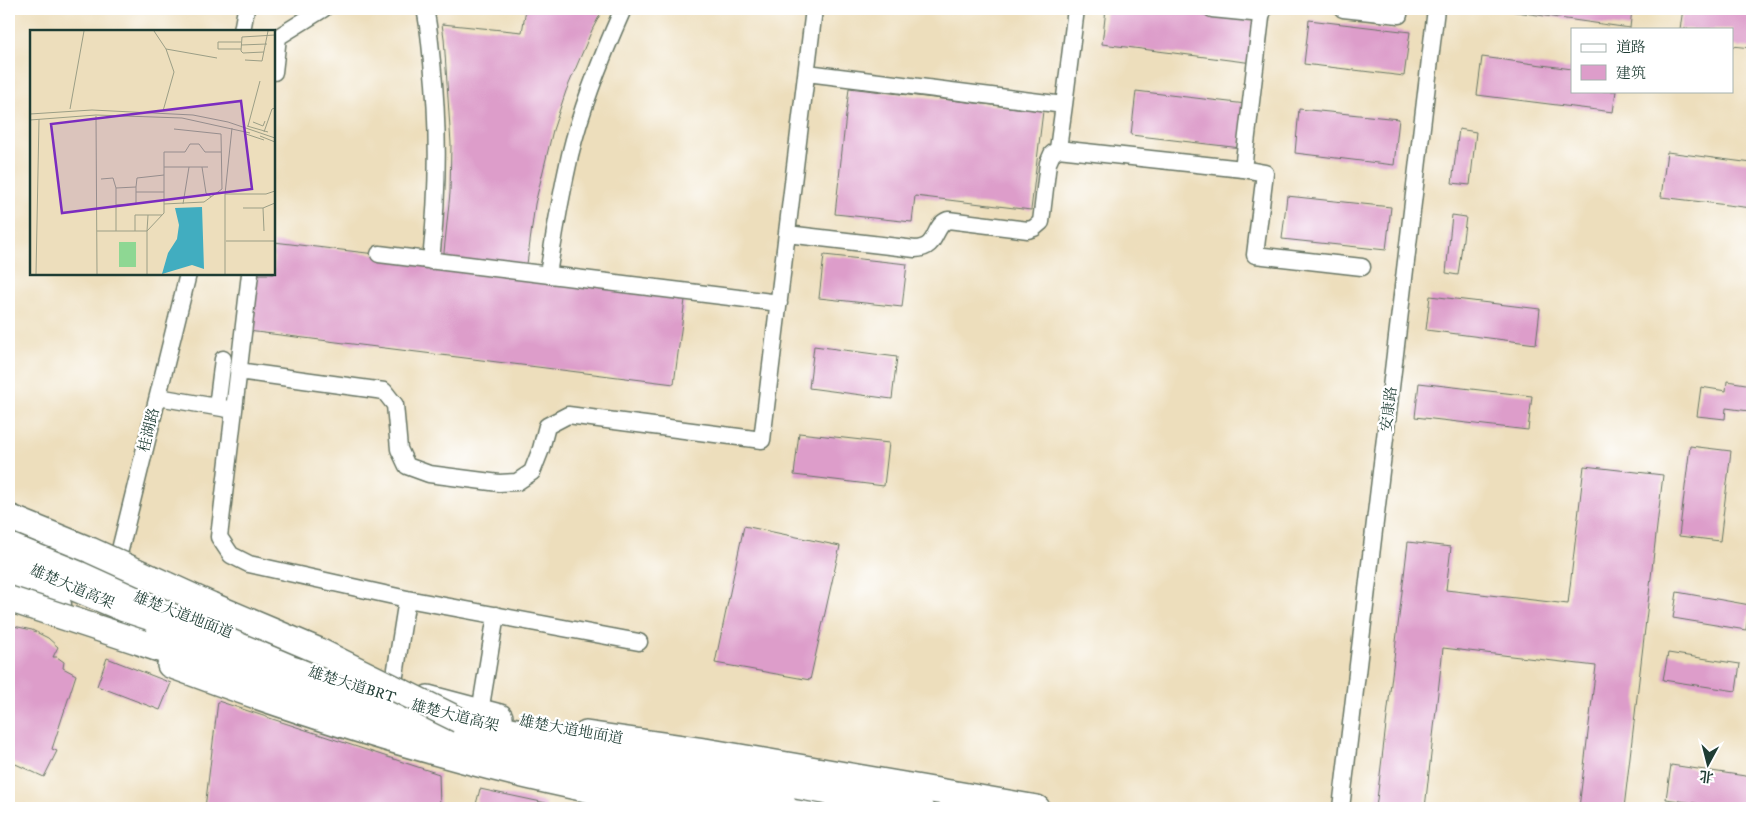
<svg xmlns="http://www.w3.org/2000/svg" width="1761" height="817" font-family="'IM FELL DW Pica','Noto Serif SC',serif">
<style>
.building{fill:#dd9dca}
.lines{fill:none;stroke-linecap:round;stroke-linejoin:round}
.service-casing{stroke:#677564;stroke-width:10}
.minor-casing{stroke:#677564;stroke-width:19}
.primary-casing{stroke:#677564;stroke-width:28}
.trunk-casing{stroke:#677564;stroke-width:29}
.service{stroke:#fff;stroke-width:8}
.minor{stroke:#fff;stroke-width:16}
.primary{stroke:#fff;stroke-width:25}
.trunk{stroke:#fff;stroke-width:26}
.primary-bridge-casing{stroke:#677564;stroke-width:28;stroke-linecap:butt}
.primary-bridge{stroke:#fff;stroke-width:25}
.labels{text-anchor:middle;dominant-baseline:central;stroke-width:4.5;stroke-linejoin:round;paint-order:stroke}
.street-label{font-size:15px;fill:#1f3d34;stroke:#fff}
.inset-road{fill:none;stroke:#9b9e86;stroke-width:1}
.view{fill:#7b2cbf;fill-opacity:0.15;stroke:#7b2cbf;stroke-width:2.5}
.inset-edge{fill:none;stroke:#1f3d34;stroke-width:2.5}
</style>
<rect width="100%" height="100%" fill="#fff"/>
<filter id="ink" filterUnits="userSpaceOnUse"><feTurbulence type="fractalNoise" baseFrequency=".02" numOctaves="2"/><feDisplacementMap in="SourceGraphic" scale="10" xChannelSelector="R" yChannelSelector="G"/><feConvolveMatrix kernelMatrix="1 2 1 2 8 2 1 2 1" color-interpolation-filters="sRGB"/></filter>
<filter id="wash" filterUnits="userSpaceOnUse"><feTurbulence type="fractalNoise" baseFrequency=".0096" numOctaves="4" result="noise"/><feDisplacementMap in="SourceGraphic" scale="20" xChannelSelector="R" yChannelSelector="G"/><feGaussianBlur stdDeviation="1.12" result="paint"/><feColorMatrix in="noise" values="0 0 0 0 0 0 0 0 0 0 0 0 0 0 0 0 0 1.4 0 .05"/><feComposite in="paint" operator="in"/></filter>
<g filter="url(#wash)">
<rect width="100%" height="100%" fill="#eddebc"/>
<g id="blocks">
<!-- building -->
<path class="building" d="M526,9H603L592,30L566,91L553,130L535,204L526,272L686,292L674,384L248,331L254,274H274V242L443,262L450,193L451,144L444,38L442,24L522,32Z
M1106,9H1155L1258,21L1253,63L1102,44Z
M1495,9H1632L1630,28Z
M1683,9H1752V48L1732,46V29H1680Z
M1309,20L1410,32L1404,76L1304,64Z
M1482,57L1572,69V91H1616L1613,112L1477,95Z
M849,88L1043,111L1031,210L915,196L912,222L835,214Z
M1136,91L1246,104L1241,148L1131,135Z
M1299,109L1399,119L1394,165L1295,153Z
M1459,129L1476,132L1470,185L1452,183Z
M1667,152L1752,163V208L1661,197Z
M1287,196L1391,207L1386,250L1282,239Z
M1452,215L1466,217L1458,275L1446,273Z
M824,255L907,264L902,307L819,298Z
M1430,296L1540,309L1536,344L1426,330Z
M814,346L897,357L892,399L809,388Z
M1727,381L1752,385V406L1749,411L1726,408L1725,419L1697,416L1701,387L1726,391Z
M1419,383L1532,396L1528,430L1415,417Z
M799,433L889,443L884,486L794,475Z
M1690,446L1731,451L1720,541L1679,536Z
M1584,466L1663,475L1624,808H1579L1596,666L1443,648L1425,808H1376L1408,542L1451,547L1446,590L1568,604Z
M744,526L840,546L810,680L715,663Z
M1677,592L1750,605L1746,630L1673,618Z
M9,625L32,630L48,638L58,647L53,657H57L64,662L63,668L76,675L52,749L57,751L44,777L9,761Z
M1668,653L1740,664L1736,691L1663,680Z
M107,658L171,683L160,710L97,686Z
M218,701L439,774L440,808H205Z
M1671,765L1752,777V808H1729L1666,799Z
M480,789L546,803L545,808H475Z"/>
</g>
</g>
<g filter="url(#ink)">
<use href="#blocks" fill-opacity="0" stroke="#677564" stroke-width="1"/>
<g class="lines">
<!-- service casing -->
<g class="service-casing">
<path id="service" d="M788,803L818,808"/>
</g>
<!-- minor casing -->
<g class="minor-casing">
<path id="minor" d="M425,9C429,26 430,44 432,62C439,128 438,194 431,261
M1212,9L1262,14
M1343,9L1399,15
M242,31L246,9
M274,72L278,37L323,9
M807,73L1064,105L1058,149
M1064,105L1076,9
M1243,169L1265,173L1255,255L1362,267
M787,234L915,249C939,248 932,226 948,220L1028,230L1034,228L1041,222L1048,163L1052,154L1058,149L1243,169L1262,9
M379,254L779,303
M250,274L219,537L231,555L249,564L407,599L639,642
M548,275C554,235 561,195 570,155C582,105 602,56 623,9
M238,371L384,391L395,405L399,449L407,466L429,474L499,483L517,482L532,472L541,449L547,426L568,415L762,440L814,9
M158,397L234,410
M217,407L223,359
M115,570L188,274
M393,688L407,599
M480,712L496,615
M1341,808L1436,9"/>
</g>
<!-- primary casing -->
<g class="primary-casing">
<path id="primary" d="M9,543L111,587L282,654
M170,665C307,716 447,761 591,790C628,797 665,802 703,808
M428,698L500,717
M586,734L705,751L1037,808"/>
</g>
<!-- trunk casing -->
<g class="trunk-casing">
<path id="trunk" d="M9,560L173,629L293,670L459,720L683,765L920,808
M9,583L58,605
M122,633L143,643L275,688L460,741L671,789L785,808"/>
</g>
<!-- service -->
<use href="#service" class="service"/>
<!-- minor -->
<use href="#minor" class="minor"/>
<!-- primary -->
<use href="#primary" class="primary"/>
<!-- trunk -->
<use href="#trunk" class="trunk"/>
<!-- primary-bridge casing -->
<g class="primary-bridge-casing">
<path id="primary-bridge" d="M9,517L90,550L211,605L317,650L459,720
M9,599L143,643"/>
</g>
<!-- primary-bridge -->
<use href="#primary-bridge" class="primary-bridge"/>
</g>
</g>
<g class="labels">
<!-- street labels -->
<g class="street-label">
<text transform="translate(1389 409) rotate(-83)">安康路</text>
<text transform="translate(149 430) rotate(-76)">桂湖路</text>
<text transform="translate(72 587) rotate(23)">雄楚大道高架</text>
<text transform="translate(183 615) rotate(21)">雄楚大道地面道</text>
<text transform="translate(352 685) rotate(17)">雄楚大道BRT</text>
<text transform="translate(455 716) rotate(14)">雄楚大道高架</text>
<text transform="translate(571 730) rotate(10)">雄楚大道地面道</text>
</g>
</g>
<!-- overview -->
<g transform="translate(30 30)">
<rect width="245" height="245" fill="#eddebc"/>
<path d="M89,212H106V237H89Z" fill="#8ed793"/>
<path d="M172,177L174,239L162,235L132,244L138,223L147,209L149,195L145,178Z" fill="#41adc0"/>
<path class="inset-road" d="M124,1L136,19L144,42L133,81M211,15L237,14M136,19L187,28M211,19H188V12H211M234,22L213,23L211,21L212,7L245,5M215,30L232,31L238,1M40,79L54,1M0,84L62,80L163,85L198,92L245,108M66,86L67,244M0,90L66,85L152,88L220,103M223,92L233,96L235,91M217,96L238,102M218,96L230,51M234,102L242,79L245,78M216,104L234,110M230,106L245,112M134,137H178M172,137L176,163L181,167M71,149L83,148L86,158M106,157V162H134M195,164H236L245,161M134,174L174,172L192,159L191,104L144,99M153,174L159,137M86,175L106,174V162M213,178H233L245,173M233,178L234,201M118,185L117,201H86V158L106,157L107,148L134,145M67,201H86M105,201V185H132M196,211H245M6,244L9,89M117,244V201L134,183V122H155L160,114H169L175,122H191M195,244V164L202,98"/>
<path class="view" d="M211,71L222,159L32,183L21,94Z"/>
<rect width="245" height="245" class="inset-edge"/>
</g>
<!-- margin -->
<rect width="1761" height="817" fill="none" stroke="#fff" stroke-width="30"/>
<!-- legend -->
<rect x="1571" y="28" width="162" height="65" fill="#ffffff" stroke="#a5b1ae"/>
<rect x="1581" y="44" width="25" height="8" fill="#ffffff" stroke="#a5b1ae"/>
<text x="1616" y="52" font-size="15" fill="#1f3d34">道路</text>
<rect x="1581" y="65" width="25" height="15" fill="#dd9dca" stroke="#a5b1ae"/>
<text x="1616" y="78" font-size="15" fill="#1f3d34">建筑</text>
<!-- north arrow -->
<g transform="translate(1708 764) rotate(187)" stroke="#ffffff" stroke-width="4" paint-order="stroke">
<path d="M0-4L9 19L0 12L-9 19Z" fill="#1f3d34"/>
<text y="-8" font-size="14" font-weight="bold" text-anchor="middle" fill="#1f3d34">北</text>
</g>
</svg>
